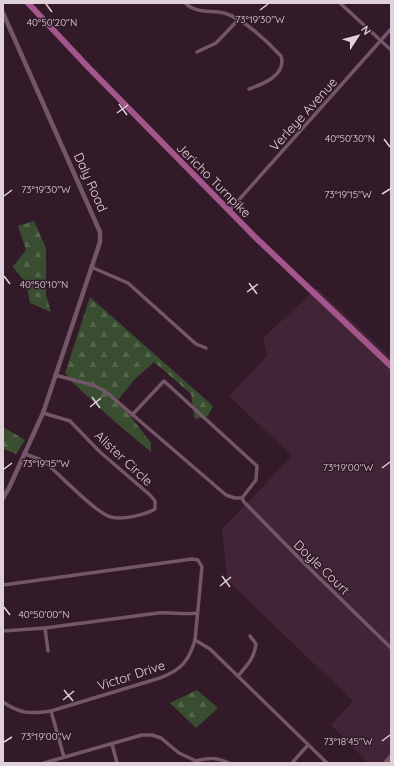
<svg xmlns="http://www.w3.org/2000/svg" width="394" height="766" viewBox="0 0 394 766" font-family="Quicksand,sans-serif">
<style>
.built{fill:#422437}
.forest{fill:url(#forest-firs)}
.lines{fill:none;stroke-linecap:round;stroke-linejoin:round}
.minor{stroke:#735668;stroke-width:3.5}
.tertiary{stroke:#735668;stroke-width:4.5}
.secondary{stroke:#735668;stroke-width:5.5}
.primary{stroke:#a4558b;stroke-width:6}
.ticks{fill:none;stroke:#e0d0da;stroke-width:1.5}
.labels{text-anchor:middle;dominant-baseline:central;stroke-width:3;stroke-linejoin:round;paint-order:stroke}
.street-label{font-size:13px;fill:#e0d0da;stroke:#321a29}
.ticks-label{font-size:10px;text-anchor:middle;fill:#e0d0da;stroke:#321a29;stroke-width:3;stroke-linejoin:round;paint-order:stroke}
</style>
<defs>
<pattern id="forest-firs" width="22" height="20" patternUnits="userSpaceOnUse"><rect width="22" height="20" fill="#394d30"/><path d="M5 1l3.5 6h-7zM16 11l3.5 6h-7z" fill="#55664d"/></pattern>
</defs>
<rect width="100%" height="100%" fill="#321a29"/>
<path class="built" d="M317,288L391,358V763H368L331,725L353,701L227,580L222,529L292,456L229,396L267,356L263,338Z"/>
<g class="forest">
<path d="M34,221L46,248V295L51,312L30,303L26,283L12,266L15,264L26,250L18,226Z"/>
<path d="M90,297L213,406L208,416L195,419L191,394L154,362L135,379L118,400L151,443V452L114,421L72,382L65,373Z"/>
<path d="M3,427L25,440L16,454L3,449Z"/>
<path d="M197,690L218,708L196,728L170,703Z"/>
</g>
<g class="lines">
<g class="minor">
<path d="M185,3C197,14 209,10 224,13C243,18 268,42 281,56C287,75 263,84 249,89"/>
<path d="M340,3L391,50"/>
<path d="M197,52L216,43L239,19"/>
<path d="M229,211L391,29"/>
<path d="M91,267L128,283L196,344L206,348"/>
<path d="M55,375L93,385L105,391L226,495L235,498H242L256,480L257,466L164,381L132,415"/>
<path d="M25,454L39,459L47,464C60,475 97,514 111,517C123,520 145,515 155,509V501L150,495L100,452L70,421L43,413"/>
<path d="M242,498L244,502L302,561L391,648"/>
<path d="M3,585L192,559L198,560L202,567L195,640C189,661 181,670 160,678L51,711C31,714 20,714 3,702"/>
<path d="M45,628L48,651"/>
<path d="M3,631L45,628L158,613C171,612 184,615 197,613"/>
<path d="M195,640L210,649L327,763"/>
<path d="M238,676C247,665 254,659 256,644L250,636"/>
<path d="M51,711L64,757"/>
<path d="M112,744L117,763"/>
<path d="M44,763L142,735H152L161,738L179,753L196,761"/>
<path d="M194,763L196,761C209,758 217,757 229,763"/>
<path d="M292,763L308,745"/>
</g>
<path class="tertiary" d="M3,13L100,232V242L43,413L9,488L3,498"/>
<path class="secondary" d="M386,763L391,757"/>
<path class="primary" d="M28,3L88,67L255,237L391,366"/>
</g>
<path class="ticks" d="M46,4L52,12M260,10L268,4M119,104L127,115M117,113L128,105M384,139L390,147M382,194L390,189M4,196L12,190M4,276L10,284M249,283L257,294M247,292L258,284M92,397L100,408M90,407L101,398M382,468L390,462M4,469L12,463M222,576L230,587M220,586L231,577M4,607L10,615M64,690L73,701M63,700L74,691M382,741L390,735M4,742L12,737"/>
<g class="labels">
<g class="street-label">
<text transform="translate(303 114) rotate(-48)">Verleye Avenue</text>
<text transform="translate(214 180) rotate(45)">Jericho Turnpike</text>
<text transform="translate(91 182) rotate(66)">Daly Road</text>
<text transform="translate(124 458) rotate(43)">Alister Circle</text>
<text transform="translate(322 567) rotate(44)">Doyle Court</text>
<text transform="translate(131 675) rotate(-18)">Victor Drive</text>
</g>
</g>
<g class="ticks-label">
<text x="260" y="23">73°19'30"W</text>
<text x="52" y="26">40°50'20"N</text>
<text x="350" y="142">40°50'30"N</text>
<text x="46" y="193">73°19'30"W</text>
<text x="348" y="198">73°19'15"W</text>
<text x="44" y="288">40°50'10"N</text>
<text x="46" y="467">73°19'15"W</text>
<text x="348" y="471">73°19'00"W</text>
<text x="44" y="618">40°50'00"N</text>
<text x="46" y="740">73°19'00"W</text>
<text x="348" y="745">73°18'45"W</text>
</g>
<rect width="394" height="766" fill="none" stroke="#e0d0da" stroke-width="8"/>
<g transform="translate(358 36) rotate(54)" stroke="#321a29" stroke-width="3" paint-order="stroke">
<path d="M0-3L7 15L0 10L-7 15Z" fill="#e0d0da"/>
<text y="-6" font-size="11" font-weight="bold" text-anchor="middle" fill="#e0d0da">N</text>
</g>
</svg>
